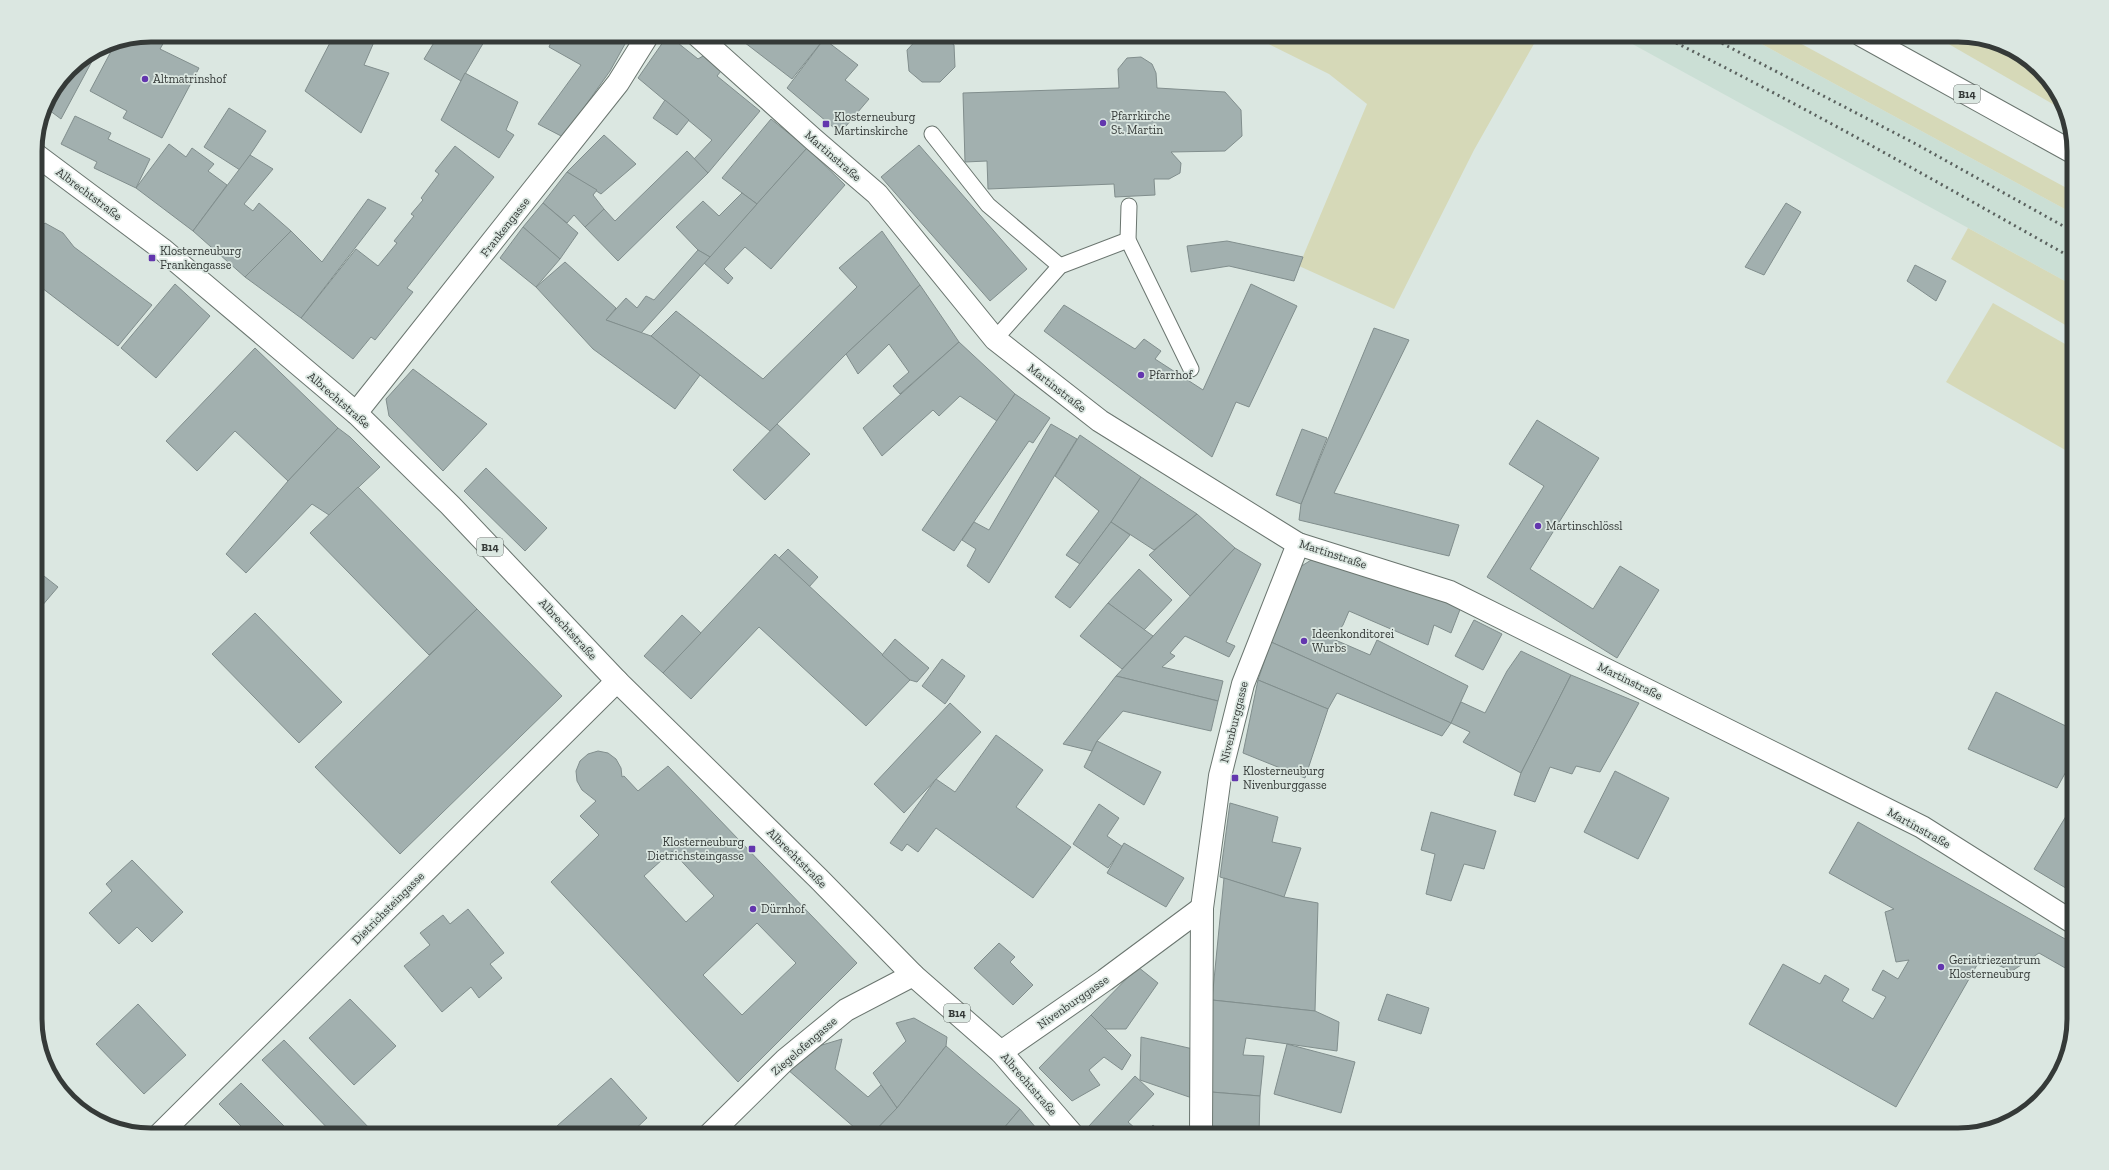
<svg xmlns="http://www.w3.org/2000/svg" width="2109" height="1170" viewBox="0 0 2109 1170" font-family="'Zilla Slab',serif">
<style>
.built{fill:#cbdfd5}
.green{fill:#d6d9b8}
.building{fill:#a2b0af;stroke:#818e8d;fill-rule:evenodd}
.lines{fill:none;stroke-linecap:round;stroke-linejoin:round}
.lane-casing{stroke:#6a756f;stroke-width:17}
.street-casing{stroke:#6a756f;stroke-width:24}
.primary-casing{stroke:#6a756f;stroke-width:24}
.lane{stroke:#fff;stroke-width:15}
.street{stroke:#fff;stroke-width:22}
.primary{stroke:#fff;stroke-width:22}
.rail{stroke:#5a615e;stroke-width:3;stroke-dasharray:2 4;stroke-linecap:butt}
.poi-dot{fill:#6336ae;stroke:#dbe7e1;stroke-width:1.5}
.labels{text-anchor:middle;dominant-baseline:central;stroke-width:3.5;stroke-linejoin:round;paint-order:stroke}
.shield{fill:#dbe7e1;stroke:#676e6b;stroke-width:1}
.shield-label{font-size:11px;font-weight:bold;fill:#353a38}
.poi-label{font-size:12px;fill:#353a38;stroke:#dbe7e1;text-anchor:start}
.street-label{font-size:12px;fill:#353a38;stroke:#dbe7e1}
.rim{fill:none;stroke:#353a38;stroke-width:5}
</style>
<rect width="100%" height="100%" fill="#dbe7e1"/>
<path class="built" d="M1616,35H1745L2074,214V286Z"/>
<g class="green">
<path d="M1250,35H1539L1474,150L1394,309L1299,266L1367,104L1329,74Z"/>
<path d="M1745,35H1785L2074,192V214Z"/>
<path d="M1933,35H1958L2016,50L2055,87L2063,110Z"/>
<path d="M1968,228L2074,286V330L1951,259Z"/>
<path d="M1993,303L2074,349V455L1946,382Z"/>
</g>
<g class="building">
<path d="M150,35L164,42L160,49L199,68L162,138L123,118L127,111L90,91L116,42Z"/>
<path d="M334,35H377L364,65L389,73L361,133L305,91Z"/>
<path d="M455,35H488L461,81L424,59L438,36L450,43Z"/>
<path d="M554,35H630L610,71L563,137L538,124L581,65L549,47Z"/>
<path d="M668,35L698,59L703,56L721,71L717,76L760,111L708,173L694,159L712,140L638,78Z"/>
<path d="M743,35H820L824,39L792,79L740,39Z"/>
<path d="M921,35H942L954,45L955,67L940,82H922L909,71L907,50Z"/>
<path d="M824,39L858,65L845,80L869,99L840,133L787,88Z"/>
<path d="M98,50L61,119L45,107L47,100L69,69Z"/>
<path d="M1141,57L1152,64L1156,73L1157,88L1225,92L1241,110L1242,136L1225,151L1171,152L1181,163L1180,173L1169,179H1154L1155,195L1115,197L1114,184L988,189L987,161L965,162L963,93L1119,88L1118,69L1127,58Z"/>
<path d="M465,73L518,102L506,130L514,135L499,158L441,120Z"/>
<path d="M665,100L689,120L677,135L653,118Z"/>
<path d="M229,108L266,131L240,170L204,147Z"/>
<path d="M75,116L111,133L108,139L150,159L136,188L94,168L97,162L61,144Z"/>
<path d="M771,119L807,148L757,204L722,178Z"/>
<path d="M604,135L636,164L601,194L567,172Z"/>
<path d="M169,144L186,157L192,148L214,164L208,171L227,185L193,231L136,188Z"/>
<path d="M919,145L1027,269L990,301L881,177Z"/>
<path d="M455,146L494,177L407,288L413,292L375,340L371,337L353,359L301,318L356,249L378,266L397,243L394,241L414,216L411,214L423,200L421,198L439,174L435,171Z"/>
<path d="M807,148L845,185L771,269L745,247L724,269L733,278L728,284L704,263Z"/>
<path d="M687,151L708,173L618,261L585,227L604,209L615,221Z"/>
<path d="M250,155L273,169L244,204L253,211L259,203L291,231L245,277L193,231Z"/>
<path d="M567,172L597,190L593,195L604,209L585,227L574,215L567,223L543,203Z"/>
<path d="M742,193L757,204L710,257L698,250L676,227L703,201L719,216Z"/>
<path d="M368,199L386,208L301,318L245,277L291,231L322,262Z"/>
<path d="M543,203L578,233L560,259L523,227Z"/>
<path d="M1786,203L1801,212L1764,275L1745,267Z"/>
<path d="M45,223L63,233L74,247L152,305L118,346L42,288L35,296V233Z"/>
<path d="M523,227L560,259L536,287L500,258Z"/>
<path d="M882,231L920,285L846,354L770,431L651,336L676,311L763,379L857,287L839,268Z"/>
<path d="M1227,241L1303,257L1294,281L1229,266L1191,272L1187,246Z"/>
<path d="M698,250L710,257L641,333L606,320L626,298L637,308L646,296L654,300Z"/>
<path d="M565,262L616,308L606,320L651,336L700,375L675,409L593,349L536,287Z"/>
<path d="M1915,265L1946,281L1936,301L1907,281Z"/>
<path d="M175,284L210,316L156,378L121,348Z"/>
<path d="M1251,284L1297,306L1249,407L1236,402L1212,457L1044,331L1064,305L1135,349L1144,339L1161,351L1155,359L1203,390Z"/>
<path d="M920,285L959,342L900,394L893,386L909,372L889,344L858,374L846,354Z"/>
<path d="M1374,328L1409,340L1334,493L1459,525L1449,556L1299,520L1301,504Z"/>
<path d="M959,342L1015,394L997,421L960,396L939,416L933,410L882,456L863,428Z"/>
<path d="M255,348L338,428L288,481L235,431L197,471L166,441Z"/>
<path d="M413,369L487,424L443,471L389,416L386,399Z"/>
<path d="M1015,394L1050,418L1033,443L1029,441L954,551L922,530Z"/>
<path d="M1537,420L1599,458L1530,569L1593,609L1620,566L1659,590L1617,658L1487,577L1544,486L1509,464Z"/>
<path d="M777,424L810,454L765,500L733,470Z"/>
<path d="M1051,424L1077,439L989,583L967,566L976,549L962,540L974,522L989,530Z"/>
<path d="M338,428L350,437L380,467L329,515L312,504L246,573L226,554L288,481Z"/>
<path d="M1302,429L1327,438L1301,504L1276,495Z"/>
<path d="M1080,435L1141,477L1111,522L1080,564L1066,555L1099,511L1055,476Z"/>
<path d="M486,468L547,528L525,551L464,491Z"/>
<path d="M1141,477L1197,514L1154,550L1111,522Z"/>
<path d="M358,487L477,609L429,655L310,533Z"/>
<path d="M1197,514L1235,548L1190,596L1149,555Z"/>
<path d="M1111,522L1130,535L1070,608L1055,597Z"/>
<path d="M1235,548L1261,564L1226,642L1235,646L1229,657L1185,636L1170,653L1175,656L1162,667L1223,681L1218,701L1116,676Z"/>
<path d="M788,549L818,577L809,587L779,558Z"/>
<path d="M775,554L910,680L866,726L759,627L691,699L663,673Z"/>
<path d="M1316,557L1461,607L1451,633L1434,625L1428,645L1349,611L1343,625L1333,639L1370,655L1377,640L1468,686L1451,723L1271,642L1300,567Z"/>
<path d="M35,569L58,587L35,614Z"/>
<path d="M1139,569L1172,600L1144,630L1108,603Z"/>
<path d="M1108,603L1153,636L1122,669L1080,636Z"/>
<path d="M477,609L562,696L400,854L315,767Z"/>
<path d="M255,613L342,702L299,743L212,654Z"/>
<path d="M682,615L701,633L663,673L644,656Z"/>
<path d="M1474,620L1502,634L1483,670L1455,656Z"/>
<path d="M895,639L929,668L917,682L910,680L882,655Z"/>
<path d="M1271,642L1451,723L1442,736L1337,693L1328,709L1258,680Z"/>
<path d="M1521,651L1571,675L1521,773L1463,742L1470,732L1451,723L1461,702L1485,713L1507,671Z"/>
<path d="M942,659L965,676L945,704L922,686Z"/>
<path d="M1571,675L1639,703L1600,772L1576,766L1572,774L1550,767L1535,802L1514,795L1521,773Z"/>
<path d="M1116,676L1218,701L1211,731L1123,711L1097,741L1092,751L1063,744Z"/>
<path d="M1258,680L1328,709L1305,778L1243,753Z"/>
<path d="M1996,692L2074,730V757L2057,788L1968,749Z"/>
<path d="M950,703L981,732L904,813L874,784Z"/>
<path d="M996,735L1043,770L1016,807L1071,847L1033,898L936,828L918,852L907,844L902,851L890,843L936,779L955,792Z"/>
<path d="M1097,741L1161,772L1144,805L1084,767Z"/>
<path d="M598,751L608,753L616,759L621,768L622,777L624,776L638,791L668,766L857,963L738,1082L551,882L599,835L580,816L596,801L582,790L577,781L576,771L580,761L588,754ZM672,851L714,896L686,922L644,876ZM757,923L796,963L742,1015L703,975Z"/>
<path d="M1615,771L1669,798L1638,859L1584,832Z"/>
<path d="M1230,803L1278,817L1272,842L1301,848L1284,897L1220,877Z"/>
<path d="M2074,803V847L2071,852L2074,854V893L2034,869Z"/>
<path d="M1099,804L1119,818L1107,836L1123,847L1108,868L1073,844Z"/>
<path d="M1431,812L1496,831L1484,869L1464,864L1451,901L1426,894L1435,854L1421,850Z"/>
<path d="M1858,822L2074,944V973L2039,953L2012,971L1981,958L1896,1107L1749,1024L1783,964L1820,984L1825,975L1849,989L1842,1001L1873,1019L1886,997L1872,990L1883,970L1898,979L1909,960L1896,962L1885,912L1894,909L1829,873Z"/>
<path d="M1124,843L1184,878L1166,907L1107,873Z"/>
<path d="M132,860L183,912L152,942L137,927L119,944L89,913L112,891L106,884Z"/>
<path d="M1224,878L1284,897L1318,903L1315,1011L1212,1000Z"/>
<path d="M468,909L504,953L490,964L502,978L479,998L471,987L442,1012L404,966L430,945L420,933L443,915L450,924Z"/>
<path d="M999,943L1015,957L1010,962L1033,985L1013,1005L974,968Z"/>
<path d="M1138,967L1158,983L1126,1029H1105L1091,1015Z"/>
<path d="M1387,994L1429,1008L1421,1034L1378,1020Z"/>
<path d="M350,999L396,1046L354,1085L309,1038Z"/>
<path d="M1212,1000L1315,1011L1339,1022L1337,1051L1246,1038L1243,1055L1264,1056L1260,1096L1211,1092Z"/>
<path d="M138,1004L186,1055L144,1094L96,1044Z"/>
<path d="M1091,1015L1131,1055L1122,1070L1104,1057L1089,1070L1100,1085L1072,1101L1039,1068Z"/>
<path d="M914,1018L947,1037L946,1046L897,1108L873,1073L906,1041L896,1023Z"/>
<path d="M1141,1037L1193,1049L1192,1098L1140,1080Z"/>
<path d="M842,1039L835,1069L868,1097L881,1085L897,1108L871,1135H863L787,1069L812,1048Z"/>
<path d="M284,1040L374,1133L373,1135H334L262,1060Z"/>
<path d="M1287,1044L1355,1062L1341,1113L1274,1094Z"/>
<path d="M946,1046L1020,1109L998,1135H871L897,1108Z"/>
<path d="M1135,1076L1154,1094L1128,1122L1143,1135H1099L1089,1126Z"/>
<path d="M611,1078L647,1118L629,1135L548,1134Z"/>
<path d="M241,1083L293,1135H250L219,1104Z"/>
<path d="M1211,1092L1260,1096L1259,1135H1210Z"/>
<path d="M1020,1109L1042,1135H998Z"/>
<path d="M1153,1125L1164,1135H1143Z"/>
</g>
<g class="lines">
<g class="lane-casing">
<g id="lane">
<path d="M932,134L988,205L1060,266"/>
<path d="M1129,206L1128,240L1191,369"/>
<path d="M995,339L1060,266L1128,240"/>
</g>
</g>
<g class="street-casing">
<g id="street">
<path d="M697,35L813,139L877,194L995,339L1100,421L1298,544L1450,592L1922,827L2074,923"/>
<path d="M356,413L618,83L648,35"/>
<path d="M1001,1052L1105,980L1202,908"/>
<path d="M159,1135L617,681"/>
<path d="M709,1135L785,1060L846,1010L913,975"/>
<path d="M1201,1135L1202,908L1220,776L1243,684L1298,544"/>
</g>
</g>
<g class="primary-casing">
<g id="primary">
<path d="M1861,35L2074,153"/>
<path d="M35,154L162,249L356,413L450,505L617,681L819,879L913,975L1001,1052L1073,1135"/>
</g>
</g>
<use href="#lane" class="lane"/>
<use href="#street" class="street"/>
<use href="#primary" class="primary"/>
<g class="rail">
<path d="M1660,35C1801,104 1937,182 2074,259"/>
<path d="M1706,35L1916,144L2074,232"/>
</g>
</g>
<g class="poi-dot">
<circle cx="145" cy="79" r="4"/>
<circle cx="1103" cy="123" r="4"/>
<rect x="822" y="120" width="8" height="8" rx="2"/>
<rect x="148" y="254" width="8" height="8" rx="2"/>
<circle cx="1141" cy="375" r="4"/>
<circle cx="1538" cy="526" r="4"/>
<circle cx="1304" cy="641" r="4"/>
<rect x="1231" y="774" width="8" height="8" rx="2"/>
<rect x="748" y="845" width="8" height="8" rx="2"/>
<circle cx="753" cy="909" r="4"/>
<circle cx="1941" cy="967" r="4"/>
</g>
<g class="labels">
<g class="shield">
<rect x="1954" y="85" width="26" height="18" rx="3"/>
<rect x="477" y="538" width="26" height="18" rx="3"/>
<rect x="944" y="1004" width="26" height="18" rx="3"/>
</g>
<g class="shield-label">
<text x="1967" y="94">B14</text>
<text x="490" y="547">B14</text>
<text x="957" y="1013">B14</text>
</g>
<g class="poi-label">
<text x="153" y="79">Altmatrinshof</text>
<text x="1111" y="116">Pfarrkirche<tspan x="1111" dy="14">St. Martin</tspan></text>
<text x="834" y="117">Klosterneuburg<tspan x="834" dy="14">Martinskirche</tspan></text>
<text x="160" y="251">Klosterneuburg<tspan x="160" dy="14">Frankengasse</tspan></text>
<text x="1149" y="375">Pfarrhof</text>
<text x="1546" y="526">Martinschlössl</text>
<text x="1312" y="634">Ideenkonditorei<tspan x="1312" dy="14">Wurbs</tspan></text>
<text x="1243" y="771">Klosterneuburg<tspan x="1243" dy="14">Nivenburggasse</tspan></text>
<text x="744" y="842" text-anchor="end">Klosterneuburg<tspan x="744" dy="14">Dietrichsteingasse</tspan></text>
<text x="761" y="909">Dürnhof</text>
<text x="1949" y="960">Geriatriezentrum<tspan x="1949" dy="14">Klosterneuburg</tspan></text>
</g>
<g class="street-label">
<text transform="translate(833 156) rotate(41)">Martinstraße</text>
<text transform="translate(89 194) rotate(37)">Albrechtstraße</text>
<text transform="translate(505 227) rotate(-52)">Frankengasse</text>
<text transform="translate(1057 388) rotate(38)">Martinstraße</text>
<text transform="translate(339 400) rotate(41)">Albrechtstraße</text>
<text transform="translate(1333 554) rotate(18)">Martinstraße</text>
<text transform="translate(568 629) rotate(47)">Albrechtstraße</text>
<text transform="translate(1630 681) rotate(26)">Martinstraße</text>
<text transform="translate(1234 722) rotate(-76)">Nivenburggasse</text>
<text transform="translate(1919 828) rotate(29)">Martinstraße</text>
<text transform="translate(797 858) rotate(45)">Albrechtstraße</text>
<text transform="translate(388 908) rotate(-45)">Dietrichsteingasse</text>
<text transform="translate(1073 1002) rotate(-35)">Nivenburggasse</text>
<text transform="translate(804 1046) rotate(-41)">Ziegelofengasse</text>
<text transform="translate(1029 1084) rotate(49)">Albrechtstraße</text>
</g>
</g>
<path d="M0 0H2109V1170H0ZM151 42H1958A109 109 0 0 1 2067 151V1019A109 109 0 0 1 1958 1128H151A109 109 0 0 1 42 1019V151A109 109 0 0 1 151 42Z" fill="#dbe7e1" fill-rule="evenodd"/>
<path class="rim" d="M151 42H1958A109 109 0 0 1 2067 151V1019A109 109 0 0 1 1958 1128H151A109 109 0 0 1 42 1019V151A109 109 0 0 1 151 42Z"/>
</svg>
